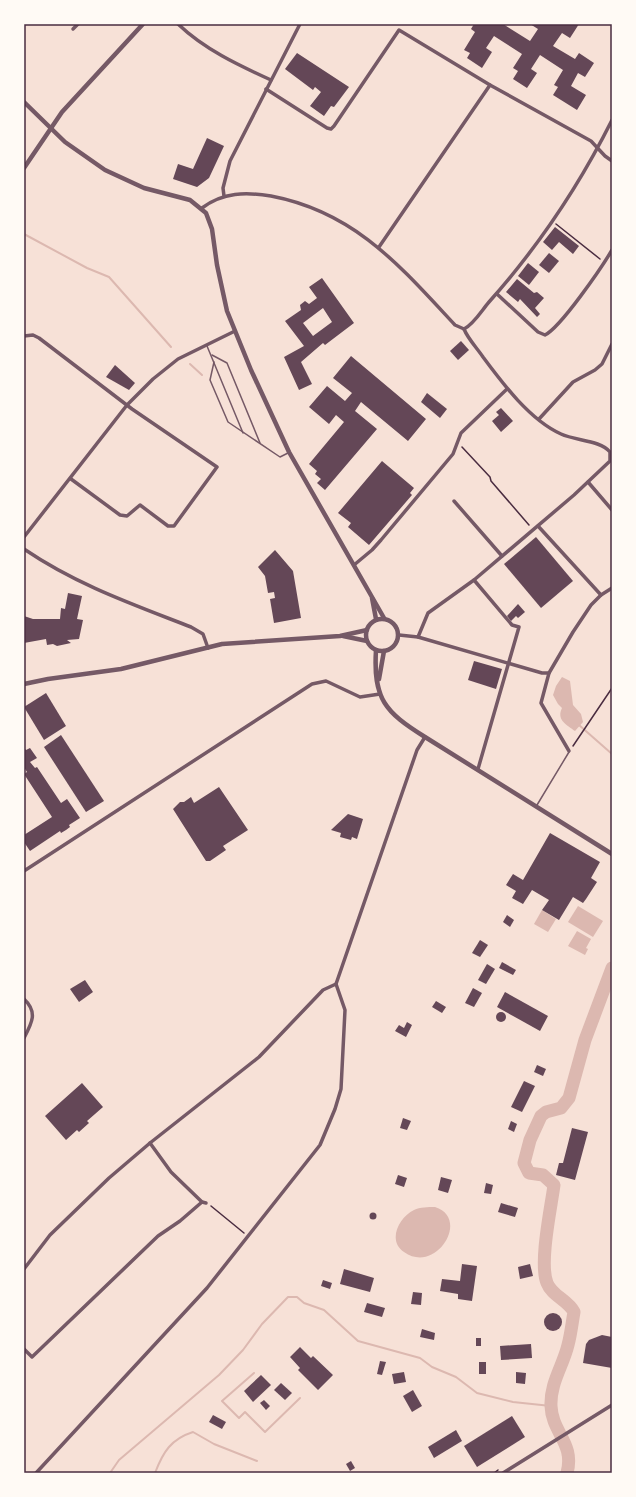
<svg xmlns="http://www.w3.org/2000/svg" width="636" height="1497" viewBox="0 0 636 1497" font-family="Overpass,sans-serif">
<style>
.water{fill:#dcb8b0}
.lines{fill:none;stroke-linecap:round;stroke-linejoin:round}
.stream{stroke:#dcb8b0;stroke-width:2}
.river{stroke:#dcb8b0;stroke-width:13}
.building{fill:#644757;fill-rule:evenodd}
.path{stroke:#4a2c40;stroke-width:1.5}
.service{stroke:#755966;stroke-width:1.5}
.minor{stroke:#755966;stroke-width:3.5}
.tertiary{stroke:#755966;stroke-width:4.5}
.neatline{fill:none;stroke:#4a2c40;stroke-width:1.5}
</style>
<rect width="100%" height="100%" fill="#f7e1d7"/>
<g class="water">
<path d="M562,677L570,681L573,705L581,714L583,722L575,731C567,725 556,720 562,708L558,704L553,695L556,686Z"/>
<path d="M578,906L603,921L593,937L568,922Z"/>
<path d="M542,910L556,919L548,932L534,924Z"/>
<path d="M577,931L591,939L586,948L588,949L585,955L568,946Z"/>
<path d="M435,1207C471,1218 436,1275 404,1252C387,1241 399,1217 414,1210C420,1207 428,1207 435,1207Z"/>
</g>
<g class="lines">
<g class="stream">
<path d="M24,234L87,268L109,277L171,347"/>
<path d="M190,364L202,375"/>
<path d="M579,725L612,754"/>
<path d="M254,1373L222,1401L239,1418L245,1412L265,1432L300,1398"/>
<path d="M110,1473L119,1460L219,1375L243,1350L262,1324L288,1297H297L304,1303L324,1310L358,1341L420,1358L432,1367L456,1377L477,1393L513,1402L551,1406"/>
<path d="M155,1473C163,1452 171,1439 193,1432L214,1444L257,1461"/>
</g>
<path class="river" d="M567,1473C575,1443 552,1433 551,1406C550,1383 563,1366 568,1345C571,1334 572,1323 574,1312C568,1300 552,1296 547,1283C539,1263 551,1208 554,1185L543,1175L529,1173L524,1163L530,1140L541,1116L546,1112L561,1108L569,1098L585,1040L612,968"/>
</g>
<g class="building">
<path d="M474,24H503L530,41L538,29L530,24H579L570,38L562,33L553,46L575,59L579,53L594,63L585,77L578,73L571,86L586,95L577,110L553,95L558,87L554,85L563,70L540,55L531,69L537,73L527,88L513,79L518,71L513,68L522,54L494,36L486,48L492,52L482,68L467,58L470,53L464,50L475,32L471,29Z"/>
<path d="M297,53L349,87L334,107L331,106L324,116L310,106L321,92L315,87L313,90L285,69Z"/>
<path d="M207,138L224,146L209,178L197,187L173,179L178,164L193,169Z"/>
<path d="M555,227L579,246L573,254L559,242L552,250L543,242Z"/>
<path d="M549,253L559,261L549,273L539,265Z"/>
<path d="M528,263L539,272L529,285L518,276Z"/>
<path d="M322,278L354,323L325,345L323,343L301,362L312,384L299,390L284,357L304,346L285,321L301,310L300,305L305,301L309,304L317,298L309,287ZM323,308L332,322L313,336L303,323Z"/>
<path d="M517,279L534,293L537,292L544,298L535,308L540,314L537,317L520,299L518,302L506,292Z"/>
<path d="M461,341L469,350L458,360L450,351Z"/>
<path d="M351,356L426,419L408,441L361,402L355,411L377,429L325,490L317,483L321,479L315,474L317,471L309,464L344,422L336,415L329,424L309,407L327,386L345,401L352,393L333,378Z"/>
<path d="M115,365L135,383L129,390L106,377Z"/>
<path d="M427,393L447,409L440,418L421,402Z"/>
<path d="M501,408L513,421L501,432L492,421L499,415L496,412Z"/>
<path d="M382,461L414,488L410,493L412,495L369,545L348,527L351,523L338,513Z"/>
<path d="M536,537L573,581L541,608L504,564Z"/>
<path d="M275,550L293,571L301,618L274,623L270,599L275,598L274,592L268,593L265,576L258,567Z"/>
<path d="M68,593L82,596L77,619L83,620L79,639L67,640L71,643L57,646L53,644L47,645L46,639L24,643V616L33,619H60L61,608L65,609Z"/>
<path d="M518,604L525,612L518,618L516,616L511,621L507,616Z"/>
<path d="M474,661L502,669L496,689L468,680Z"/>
<path d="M46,693L66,726L44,740L24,707Z"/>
<path d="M61,735L104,801L86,812L44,747Z"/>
<path d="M24,748L26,750L30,748L37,758L30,762L35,768L37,767L61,803L67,799L80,818L69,825L70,827L66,830L61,833L60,831L30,851L24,842V835L52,817L24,774L27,772L24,767Z"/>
<path d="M219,787L248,830L223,846L226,850L210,861H206L173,809L180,802H184L191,797L194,803Z"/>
<path d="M348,814L363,819L357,839L352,837L351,840L340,837L341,833L331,830Z"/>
<path d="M550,833L600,862L591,878L597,882L586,899L583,903L573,897L559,920L542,910L549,900L532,890L523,904L512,898L516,891L506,885L513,874L523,880Z"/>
<path d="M507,915L514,920L510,927L503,922Z"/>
<path d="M480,940L488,945L480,957L472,953Z"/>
<path d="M502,962L516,970L513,975L499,968Z"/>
<path d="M487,964L495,969L486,984L478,980Z"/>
<path d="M85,980L93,992L79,1002L70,989Z"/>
<path d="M473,988L482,993L474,1007L465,1003Z"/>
<path d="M505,992L548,1016L540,1031L497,1007Z"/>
<path d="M436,1001L446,1007L442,1013L432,1007Z"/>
<circle cx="501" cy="1017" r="5"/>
<path d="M407,1022L412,1025L406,1037L395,1031L399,1025L404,1028Z"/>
<path d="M537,1065L546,1069L543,1076L534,1072Z"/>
<path d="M524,1081L535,1086L522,1112L511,1107Z"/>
<path d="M82,1083L103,1107L87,1121L89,1123L79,1132L77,1130L66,1140L45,1116Z"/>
<path d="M403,1118L411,1121L407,1130L400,1128Z"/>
<path d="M511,1121L517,1124L514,1132L508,1129Z"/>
<path d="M572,1128L588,1132L575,1180L556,1175L559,1163H563Z"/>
<path d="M398,1175L407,1178L404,1187L395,1184Z"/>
<path d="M441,1177L452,1180L448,1193L438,1190Z"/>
<path d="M486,1183L493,1185L491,1194L484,1193Z"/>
<path d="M501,1203L518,1208L515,1217L498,1212Z"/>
<circle cx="373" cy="1216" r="3.5"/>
<path d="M462,1264L477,1266L472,1301L458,1299V1294L440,1291L442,1279L460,1281Z"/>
<path d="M530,1264L533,1276L520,1279L518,1267Z"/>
<path d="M344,1269L374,1278L370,1292L340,1284Z"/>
<path d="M323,1280L332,1283L330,1289L321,1286Z"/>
<path d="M413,1292L422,1293L421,1305L411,1304Z"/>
<path d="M367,1303L385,1308L382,1317L364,1312Z"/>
<circle cx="553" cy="1322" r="9"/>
<path d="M422,1329L435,1333L434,1340L420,1337Z"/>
<path d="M602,1335L612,1337V1368L583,1363L586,1344L589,1340Z"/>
<rect x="476" y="1338" width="5" height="8"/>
<path d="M531,1344L532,1358L501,1360L500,1346Z"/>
<path d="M300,1347L311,1358L313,1356L333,1375L318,1390L298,1370L300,1368L290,1357Z"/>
<path d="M380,1361L386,1362L382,1375L377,1374Z"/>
<rect x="479" y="1362" width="7" height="12"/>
<path d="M404,1372L406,1382L394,1384L392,1374Z"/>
<path d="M516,1372L526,1373L525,1384L516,1383Z"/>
<path d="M261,1375L271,1385L253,1402L244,1391Z"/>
<path d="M281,1383L292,1393L285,1400L274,1390Z"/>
<path d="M413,1390L422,1406L412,1412L403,1396Z"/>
<path d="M264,1400L270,1406L266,1410L260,1403Z"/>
<path d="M213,1415L226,1422L222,1429L209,1422Z"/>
<path d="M512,1416L525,1437L477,1467L464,1446Z"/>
<path d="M456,1430L462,1441L434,1458L428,1447Z"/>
<path d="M351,1461L355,1468L350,1471L346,1464Z"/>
</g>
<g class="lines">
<g class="path">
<path d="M556,224L600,259"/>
<path d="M462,447L490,477L491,481L529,525"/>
<path d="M573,746L612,688"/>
<path d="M211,1206L244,1233"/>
<path d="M494,1473L498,1470"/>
</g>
<g class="service">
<path d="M207,346L243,433"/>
<path d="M212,355L227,363L260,443"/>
<path d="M214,362L210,380L228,422L280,457L288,453"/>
<path d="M537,805L569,752"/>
</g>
<g class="minor">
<path d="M178,24C204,49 238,65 271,80"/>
<path d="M73,29L78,24"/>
<path d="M266,89L327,128L331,129L334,126L399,30L490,85L591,141L605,156L612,161"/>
<path d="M224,196L223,188L230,161L300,24"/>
<path d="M202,208C223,192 246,192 271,196C355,212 400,266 455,325L464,329"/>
<path d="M379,247L490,85"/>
<path d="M497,294L538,332L545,335C561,327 602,267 612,250"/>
<path d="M464,329C474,324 482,310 489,302C538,247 579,186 612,120"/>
<path d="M24,336L33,335L39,338L132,409L217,467L174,526H168L140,505L127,516L120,515L71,479"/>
<path d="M539,419L573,382L595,370L602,364L612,344"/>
<path d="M588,482L612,510"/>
<path d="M454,501L502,556"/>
<path d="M538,526L601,595"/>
<path d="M24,537L127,405L153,379L178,359L235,331"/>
<path d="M24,549C77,585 132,604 191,627L203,634L208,648"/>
<path d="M354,565L372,550L381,540L453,454L461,433L507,389"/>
<path d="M474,580L512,625L519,627L478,769"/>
<path d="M399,635L418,637L542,673H549"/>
<path d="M418,637L428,613L474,580L574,495L610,461V452C600,440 576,441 561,434C530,420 503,384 483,357C477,348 468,339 464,329"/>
<path d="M569,751L541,703L549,673L573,632L591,605L601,595L612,588"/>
<path d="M24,871L312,684L326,681L360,697L380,694"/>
<path d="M24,999C38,1012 32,1023 24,1038"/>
<path d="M150,1143L171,1172L202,1202L206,1203"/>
<path d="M24,1269L50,1235L109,1178L150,1143L259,1057L323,990L336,984"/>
<path d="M24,1349L32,1357L158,1236L180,1221L202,1202"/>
<path d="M36,1473L207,1288L320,1145L335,1109L341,1089L345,1010L336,984L417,750L425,737"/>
<path d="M503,1473L612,1405"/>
</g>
<g class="tertiary">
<path d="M24,102L65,142L105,170L144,188L190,200L206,213L212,229L217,265L227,311L251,370L289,452L384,618"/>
<path d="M24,168L62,112L143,24"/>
<path d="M372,598L376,619"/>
<circle cx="382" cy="635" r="16"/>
<path d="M343,636L367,641"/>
<path d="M376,650C373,699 385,712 425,737L612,854"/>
<path d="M379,679L384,651"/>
<path d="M24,684L48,679L121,669L222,644L340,636L367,630"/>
</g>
</g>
<rect width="636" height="1497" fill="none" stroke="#fffaf5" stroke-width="50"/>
<rect x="25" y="25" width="586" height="1447" class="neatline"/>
</svg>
